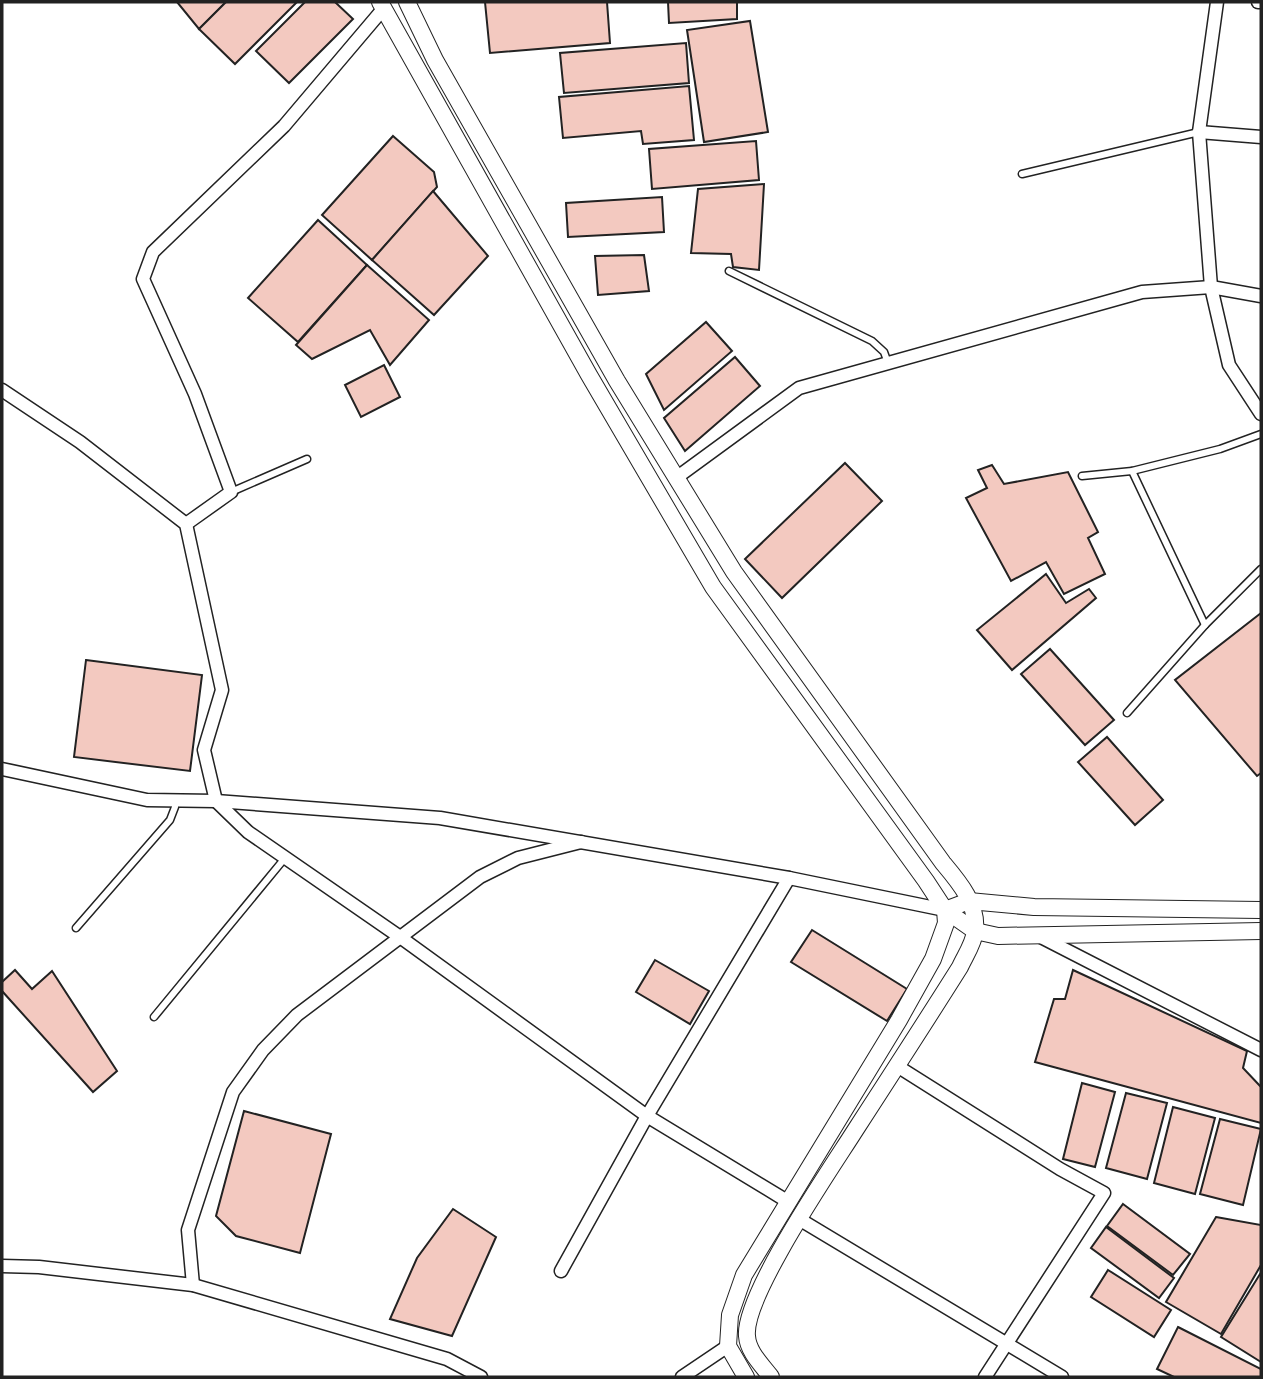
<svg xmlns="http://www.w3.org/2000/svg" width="1263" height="1379" viewBox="0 0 1263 1379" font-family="Commissioner,sans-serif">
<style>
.building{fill:#f3c9c0;stroke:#222;stroke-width:2}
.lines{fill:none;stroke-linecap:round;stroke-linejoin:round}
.service-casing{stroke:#222;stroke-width:9}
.minor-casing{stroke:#222;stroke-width:15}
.tertiary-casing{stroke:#222;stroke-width:18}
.service{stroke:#fff;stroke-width:6}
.minor{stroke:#fff;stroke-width:12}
.tertiary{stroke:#fff;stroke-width:16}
</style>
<rect width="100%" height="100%" fill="#fff"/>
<g class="building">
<path d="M177,2H226L199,29Z"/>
<path d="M226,2H297L235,64L199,29Z"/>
<path d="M305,2H335L353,19L289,83L256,51Z"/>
<path d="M485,2H607L610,43L490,53Z"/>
<path d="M668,2H737V19L669,23Z"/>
<path d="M750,21L768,132L704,142L687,30Z"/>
<path d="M686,43L689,83L564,93L560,53Z"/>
<path d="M689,86L694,140L643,144L641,131L563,138L559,97Z"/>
<path d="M393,136L434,172L437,187L372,260L322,215Z"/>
<path d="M756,141L759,180L652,189L649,149Z"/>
<path d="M764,184L759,270L733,267L731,254L691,253L698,189Z"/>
<path d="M433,191L488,256L434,315L372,260Z"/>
<path d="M662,197L664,232L568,237L566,203Z"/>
<path d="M318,220L367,265L298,342L248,298Z"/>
<path d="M644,255L649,291L598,295L595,256Z"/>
<path d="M367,265L429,320L390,365L370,330L312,359L296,345Z"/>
<path d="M706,322L732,351L664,410L646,374Z"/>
<path d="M735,357L760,386L685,451L664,418Z"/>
<path d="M384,365L400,397L361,417L345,385Z"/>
<path d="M845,463L882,501L782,598L745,559Z"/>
<path d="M992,465L1004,484L1068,472L1098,532L1088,538L1105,574L1064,594L1046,562L1011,581L966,498L987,488L978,470Z"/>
<path d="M1046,574L1066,603L1089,589L1096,598L1012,670L977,630Z"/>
<path d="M1261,613V773L1257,776L1175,680Z"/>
<path d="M1050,649L1114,720L1085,745L1021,674Z"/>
<path d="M86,660L202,675L190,771L74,757Z"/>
<path d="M1107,737L1163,800L1135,825L1078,762Z"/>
<path d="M812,930L907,989L887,1021L791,962Z"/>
<path d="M655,960L709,991L690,1024L636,992Z"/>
<path d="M15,970L32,989L52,971L117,1071L93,1092L2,991V982Z"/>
<path d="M1073,970L1247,1051L1243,1068L1261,1087V1123L1035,1062L1054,999H1065Z"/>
<path d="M1082,1083L1115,1092L1095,1167L1063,1159Z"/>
<path d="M1126,1093L1167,1103L1147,1179L1106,1168Z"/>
<path d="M1173,1107L1215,1118L1195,1194L1154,1183Z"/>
<path d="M244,1111L331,1134L300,1253L236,1236L216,1216Z"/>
<path d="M1220,1119L1261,1129L1243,1205L1200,1194Z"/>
<path d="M1123,1204L1190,1254L1173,1275L1107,1226Z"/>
<path d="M453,1209L496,1237L452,1336L390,1319L417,1258Z"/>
<path d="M1216,1217L1261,1225V1265L1221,1334L1166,1302Z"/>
<path d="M1106,1227L1174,1278L1159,1298L1091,1248Z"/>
<path d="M1108,1270L1171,1310L1154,1337L1091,1297Z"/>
<path d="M1260,1274L1261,1275V1362L1221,1337Z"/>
<path d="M1178,1327L1261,1369V1377H1174L1157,1369Z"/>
</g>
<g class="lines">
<g class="service-casing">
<g id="service">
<path d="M1022,174L1199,132"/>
<path d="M729,271L872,341L884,352L888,363"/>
<path d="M1132,471L1205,625"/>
<path d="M1082,476L1132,471L1220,449L1261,434"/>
<path d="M231,492L307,459"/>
<path d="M1127,713L1205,625L1261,569"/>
<path d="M76,928L170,820L175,807V801"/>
<path d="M154,1017L285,858"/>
</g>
</g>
<g class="minor-casing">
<g id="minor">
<path d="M1217,2L1199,132L1211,287L1229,365L1261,414"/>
<path d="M1258,2H1261"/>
<path d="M1199,132L1261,137"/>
<path d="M2,390L80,442L186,524L222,690L204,750L216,801L248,832L400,937L647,1116L787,1201"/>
<path d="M676,478L799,388L1142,292L1211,287L1261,296"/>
<path d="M186,524L231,492L195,394L143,279L153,252L284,126L384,8"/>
<path d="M2,769L147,800L216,801L440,818L789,878L945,910"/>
<path d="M1037,935L1261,1050"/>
<path d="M897,1066L1060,1169L1104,1193L985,1377"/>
<path d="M799,1219L1062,1377"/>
<path d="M2,1266L39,1267L193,1285L447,1359L481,1377"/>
<path d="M561,1271L647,1116L789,878"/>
<path d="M193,1285L188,1230L233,1092L263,1050L297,1015L480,877L518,858L581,842"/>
<path d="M682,1377L728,1346"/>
</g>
</g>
<g class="tertiary-casing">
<g id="tertiary">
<path d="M380,2L589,375L713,587L926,881L945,910L946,923L933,959L899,1020L744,1275L730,1315L728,1346L746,1377"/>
<path d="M407,2L435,60L617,381L734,572L943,863C959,882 978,904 975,931C974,943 965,956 960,967C926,1021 891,1075 856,1129C832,1167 743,1296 747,1336C748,1352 762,1365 771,1377"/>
<path d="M945,910L975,931L998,936L1261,931"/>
<path d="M945,910L969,901L1034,907L1261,910"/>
</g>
</g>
<use href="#service" class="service"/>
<use href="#minor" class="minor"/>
<use href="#tertiary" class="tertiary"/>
</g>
<rect width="1263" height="1379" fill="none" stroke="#222222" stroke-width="7"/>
</svg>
